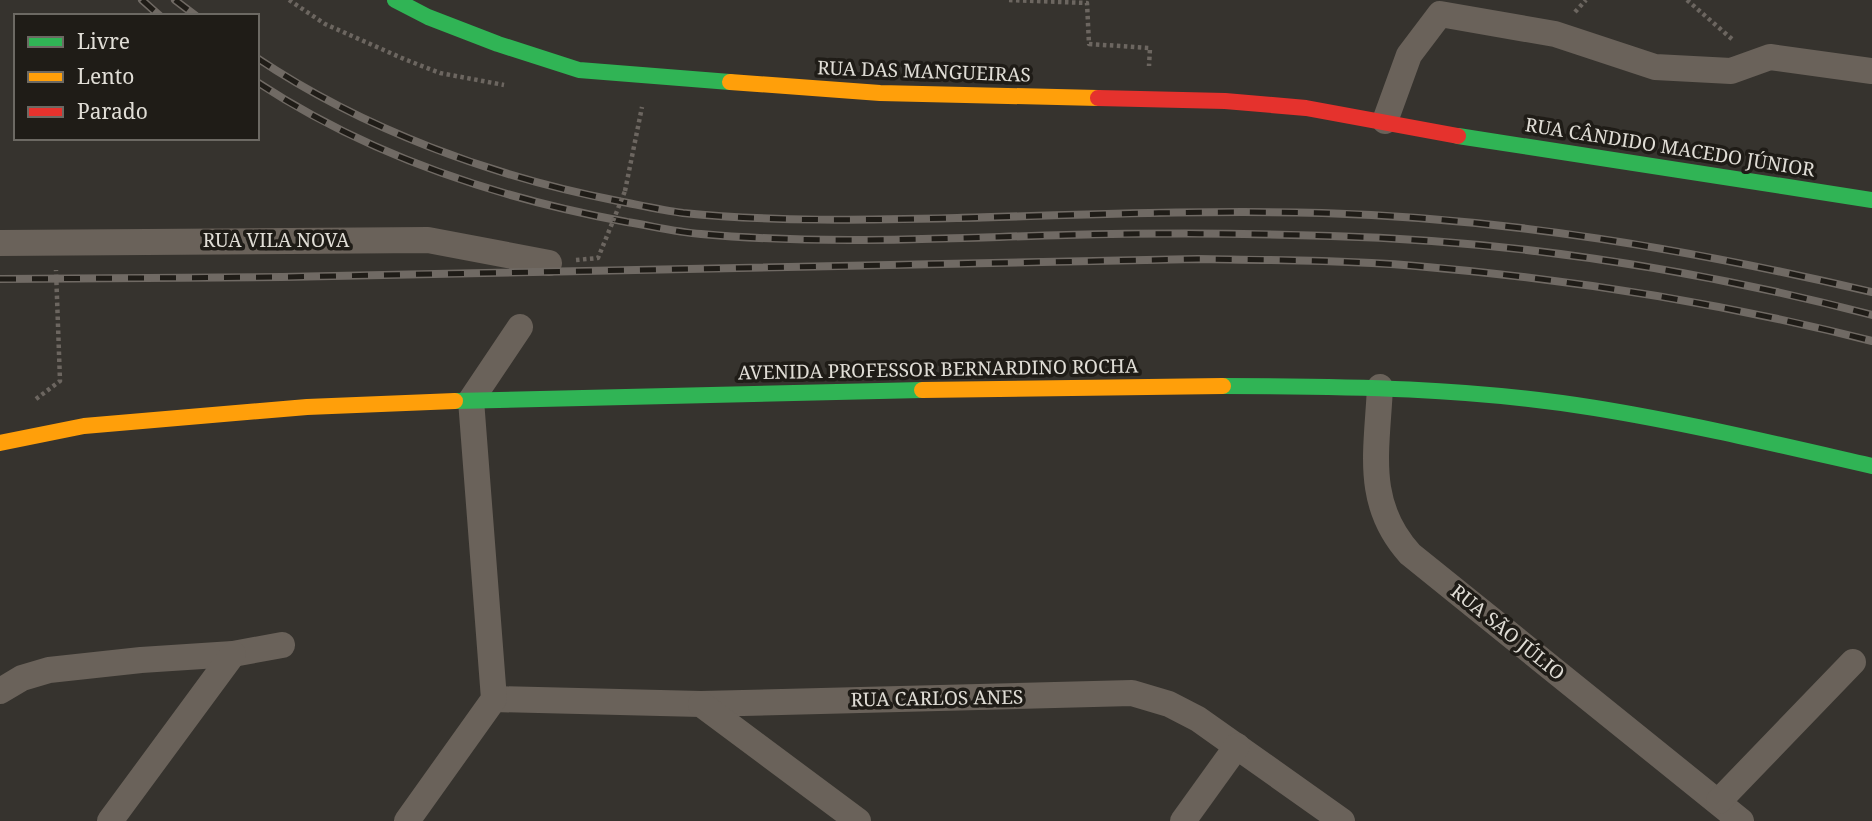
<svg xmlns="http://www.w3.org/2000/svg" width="1872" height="821" viewBox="0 0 1872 821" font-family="'Noto Serif',serif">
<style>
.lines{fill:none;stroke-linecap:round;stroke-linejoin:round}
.path{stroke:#6c6660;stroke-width:4.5;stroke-dasharray:3.5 3.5;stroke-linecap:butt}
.street{stroke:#6a625a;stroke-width:26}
.fast{stroke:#30b455;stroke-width:16}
.slow{stroke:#ff9f0a;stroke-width:16}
.jam{stroke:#e5322d;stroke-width:16}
.rail-casing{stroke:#706a64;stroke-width:8}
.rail{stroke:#1f1c17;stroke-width:5;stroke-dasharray:16;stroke-linecap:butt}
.path-bridge{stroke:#6c6660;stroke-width:4.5;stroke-dasharray:3.5 3.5;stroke-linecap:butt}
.labels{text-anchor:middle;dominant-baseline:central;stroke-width:7;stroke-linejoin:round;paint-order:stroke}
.street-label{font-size:19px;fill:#e0ddd6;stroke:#1f1c17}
</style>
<rect width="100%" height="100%" fill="#36332e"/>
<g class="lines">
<g class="path">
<path d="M289,0L325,24L404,59L440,73L504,85"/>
<path d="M1009,0L1087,3L1089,44L1150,48L1149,66"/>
<path d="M1687,0L1733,40"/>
<path d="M1575,12L1586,0"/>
<path d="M625,191L642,107"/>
<path d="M576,260L598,258L613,221"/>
<path d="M36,399L60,381L56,270"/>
</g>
<g class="street">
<path d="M1385,121L1409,55L1440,14L1555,34L1655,67L1731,71L1770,57L1872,71"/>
<path d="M0,243L428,240L549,263"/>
<path d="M1380,387C1377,451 1364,503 1410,554L1741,821"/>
<path d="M0,691L22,678L49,670L141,660L233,654L282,645"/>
<path d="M494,699L701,704L1132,693L1169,704L1198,719L1342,821"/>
<path d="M701,704L858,821"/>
<path d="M1719,801L1853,662"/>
<path d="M110,821L233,654"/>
<path d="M407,821L494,699L471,400L520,327"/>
<path d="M1183,821L1237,746"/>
</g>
<g class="fast">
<path d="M395,0L428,17L498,44L579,70L730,82"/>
<path d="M1458,136L1872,200"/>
<path d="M1223,386C1347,386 1472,388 1595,408C1688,423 1780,445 1872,466"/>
<path d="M455,401L922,390"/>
</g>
<g class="slow">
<path d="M730,82L880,93L1098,98"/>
<path d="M922,390L1223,386"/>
<path d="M0,443L84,426L307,407L455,401"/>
</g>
<path class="jam" d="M1098,98L1225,101L1306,108L1458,136"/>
<g class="rail-casing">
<g id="rail">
<path d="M142,0L160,16"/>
<path d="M175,0L196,16"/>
<path d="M257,58C363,129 493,177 618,201C639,205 661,210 683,213C774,222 866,220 957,218C1079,215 1200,210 1322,213C1507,218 1692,250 1872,292"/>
<path d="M257,82C368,155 497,198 627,222C652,226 676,232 701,234C822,245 944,238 1066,235C1154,233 1243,233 1331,236C1513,241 1696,269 1872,315"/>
<path d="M0,279L282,277L1198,259C1270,260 1343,260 1416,266C1569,279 1723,303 1872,341"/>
</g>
</g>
<use href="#rail" class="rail"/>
<path class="path-bridge" d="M613,221L625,191"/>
</g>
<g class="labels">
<g class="street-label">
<text transform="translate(924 71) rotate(2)">RUA DAS MANGUEIRAS</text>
<text transform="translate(1670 147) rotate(9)">RUA CÂNDIDO MACEDO JÚNIOR</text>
<text x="276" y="240">RUA VILA NOVA</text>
<text transform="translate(938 369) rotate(-1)">AVENIDA PROFESSOR BERNARDINO ROCHA</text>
<text transform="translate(1508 632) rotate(39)">RUA SÃO JÚLIO</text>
<text transform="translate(937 698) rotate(-1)">RUA CARLOS ANES</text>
</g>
</g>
<rect x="14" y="14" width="245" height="126" fill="#1f1c17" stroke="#6c6963" stroke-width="2"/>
<rect x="28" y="37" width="35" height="10" fill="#30b455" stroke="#6c6963" stroke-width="2"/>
<text x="77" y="49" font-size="21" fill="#e0ddd6">Livre</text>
<rect x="28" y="72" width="35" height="10" fill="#ff9f0a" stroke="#6c6963" stroke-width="2"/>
<text x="77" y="84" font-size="21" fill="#e0ddd6">Lento</text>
<rect x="28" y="107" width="35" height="10" fill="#e5322d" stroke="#6c6963" stroke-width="2"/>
<text x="77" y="119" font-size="21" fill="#e0ddd6">Parado</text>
</svg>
